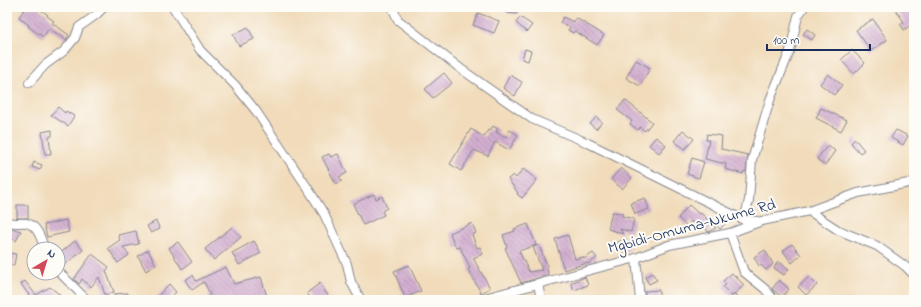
<svg xmlns="http://www.w3.org/2000/svg" width="921" height="307" viewBox="0 0 921 307" font-family="'Indie Flower',sans-serif">
<style>
.building{fill:url(#building-back-hatch)}
.lines{fill:none;stroke-linecap:round;stroke-linejoin:round}
.minor-casing{stroke:#86858c;stroke-width:10}
.minor{stroke:#fff;stroke-width:8}
.labels{text-anchor:middle;dominant-baseline:central;stroke-width:4;stroke-linejoin:round;paint-order:stroke}
.street-label{font-size:16px;fill:#1b2f5e;stroke:#fdfcf7}
</style>
<defs>
<pattern id="building-back-hatch" width="6" height="6" patternUnits="userSpaceOnUse"><rect width="6" height="6" fill="#d3afd0"/><path d="M-1 5l2 2M0 0l6 6M5-1l2 2" fill="none" stroke="#aa8fac"/></pattern>
</defs>
<rect width="100%" height="100%" fill="#fdfcf7"/>
<filter id="ink" filterUnits="userSpaceOnUse"><feTurbulence type="fractalNoise" baseFrequency=".025" numOctaves="2"/><feDisplacementMap in="SourceGraphic" scale="8" xChannelSelector="R" yChannelSelector="G"/><feConvolveMatrix kernelMatrix="1 2 1 2 8 2 1 2 1" color-interpolation-filters="sRGB"/></filter>
<filter id="wash" filterUnits="userSpaceOnUse"><feTurbulence type="fractalNoise" baseFrequency=".012" numOctaves="4" result="noise"/><feDisplacementMap in="SourceGraphic" scale="16" xChannelSelector="R" yChannelSelector="G"/><feGaussianBlur stdDeviation="0.9" result="paint"/><feColorMatrix in="noise" values="0 0 0 0 0 0 0 0 0 0 0 0 0 0 0 0 0 1.4 0 .05"/><feComposite in="paint" operator="in"/></filter>
<g filter="url(#wash)">
<rect width="100%" height="100%" fill="#f1dbba"/>
<g id="blocks">
<g class="building">
<path d="M26,7H37L48,15L47,16L54,21L52,23L69,35L66,40L49,28L43,37L28,26L29,25L19,17Z"/>
<path d="M507,7H518L517,14L507,13Z"/>
<path d="M894,7H911L914,12V23L904,30L900,24L904,22Z"/>
<path d="M478,13L499,21L494,33L473,25Z"/>
<path d="M520,17L532,25L527,32L516,23Z"/>
<path d="M563,17L574,22L576,18L604,35L597,45L575,31L573,33L568,30L570,27L560,23Z"/>
<path d="M873,19L887,40L871,51L856,30Z"/>
<path d="M248,27L254,39L239,46L233,35Z"/>
<path d="M807,29L815,35L812,40L803,34Z"/>
<path d="M525,49L531,51L528,61L522,59Z"/>
<path d="M852,50L865,63L854,74L841,60Z"/>
<path d="M636,60L650,68L640,86L626,78Z"/>
<path d="M444,73L452,83L433,98L425,89Z"/>
<path d="M828,74L842,85L834,95L820,84Z"/>
<path d="M510,75L522,82L515,96L503,88Z"/>
<path d="M625,100L652,122L645,131L640,127L638,130L630,124L632,121L617,110Z"/>
<path d="M58,107L65,113L66,111L74,116L68,126L51,115Z"/>
<path d="M821,108L847,120L841,131L816,118Z"/>
<path d="M596,117L602,122L596,129L590,124Z"/>
<path d="M493,126L498,129L496,132L506,137L510,130L518,135L509,150L495,142L488,156L474,150L461,171L450,164L471,129L484,137L488,130L490,131Z"/>
<path d="M52,130V136L49,137L51,154H45L42,132Z"/>
<path d="M683,130L694,139L685,149L674,141Z"/>
<path d="M896,130L908,136L903,145L891,138Z"/>
<path d="M707,134L722,136L721,149L748,155L746,172L744,171L743,174L725,169L726,164L705,159L709,140H706Z"/>
<path d="M656,137L666,145L659,153L649,145Z"/>
<path d="M855,139L864,150L860,153L851,143Z"/>
<path d="M828,145L835,151L825,165L817,159Z"/>
<path d="M329,154L331,157L338,154L347,173L339,177L342,181L336,184L322,157Z"/>
<path d="M692,158L704,162L699,178L687,174Z"/>
<path d="M34,162L42,165L40,170L32,167Z"/>
<path d="M621,168L632,178L622,189L611,179Z"/>
<path d="M523,169L537,180L522,198L517,194L518,193L508,179L513,175L516,178Z"/>
<path d="M374,194L376,199L382,196L387,208L382,211L384,215L363,225L353,204Z"/>
<path d="M645,198L649,209L635,214L631,203Z"/>
<rect x="17" y="205" width="11" height="13"/>
<path d="M689,205L699,214L701,213L716,228L708,232L704,225L700,229L691,221L687,226L678,218Z"/>
<path d="M612,212L622,213V216L634,219L631,232L620,229L623,234L608,229Z"/>
<path d="M723,216L730,219L720,229L715,224Z"/>
<path d="M66,220L69,232L47,237L44,225Z"/>
<path d="M156,221L160,229L151,233L147,226Z"/>
<path d="M472,223L476,233L472,235L477,248L480,247L483,254L473,258L490,288L481,293L468,269L470,268L460,247L456,248L450,233Z"/>
<path d="M528,224L536,245L519,251L529,272L542,270L533,247L539,245L547,266L548,275L521,283L505,248L507,247L503,235L515,231L514,229Z"/>
<path d="M7,227L21,231L16,241L7,236Z"/>
<path d="M232,227L241,237L214,260L205,249Z"/>
<path d="M136,231L139,244L123,247L129,255L118,263L108,248L120,240L118,235Z"/>
<path d="M568,235L575,259L583,257L584,259L593,253L597,258L588,264L587,263L564,270L555,239Z"/>
<path d="M625,238L631,248L623,253L617,243Z"/>
<path d="M75,241L83,250L62,267L58,266V255Z"/>
<path d="M254,241L261,253L239,265L232,253Z"/>
<path d="M178,242L192,262L182,269L169,248Z"/>
<path d="M792,244L801,255L792,263L783,251Z"/>
<path d="M148,250L156,265L146,271L138,256Z"/>
<path d="M765,250L773,264L766,270L761,265L759,266L754,257Z"/>
<path d="M7,253L16,254L14,265H7Z"/>
<path d="M92,254L109,267L106,271L114,292L105,295L99,277L91,287L82,279L79,284L74,279Z"/>
<path d="M778,261L789,269L784,275L774,268Z"/>
<path d="M409,265L421,291L405,298L394,271Z"/>
<path d="M226,267L234,284L261,277L268,300H210L208,296L210,294L204,282L192,290L185,280L193,275L196,281Z"/>
<path d="M652,273L657,280L649,284L645,277Z"/>
<path d="M732,273L744,285L732,296L723,287L726,285L723,281Z"/>
<path d="M585,277L588,285L574,290L571,283Z"/>
<path d="M809,277L817,285L806,295L798,287Z"/>
<path d="M779,280L789,289L782,297L772,289Z"/>
<path d="M25,281L36,295L50,287L59,294L62,300H27L31,298L21,284Z"/>
<path d="M320,283L328,296L322,300H312L307,293Z"/>
<path d="M169,284L176,292L168,300H154Z"/>
<path d="M659,290V300H645V291Z"/>
<path d="M128,293V300H115L114,294Z"/>
<path d="M735,294L739,300H725Z"/>
</g>
</g>
</g>
<g filter="url(#ink)">
<use href="#blocks" fill-opacity="0" stroke="#86858c" stroke-width="1"/>
<g class="lines">
<g class="minor-casing">
<g id="minor">
<path d="M173,7L200,50L235,85L256,111L307,187L324,214L347,264L351,282L361,300"/>
<path d="M392,7L398,20L461,69L532,119L588,143L744,220L757,221"/>
<path d="M29,83L45,65L64,51L75,38L79,27L96,15L104,7"/>
<path d="M809,211L838,230L877,246L905,266L914,275"/>
<path d="M744,220L749,200L752,160L770,100L790,51L798,16L804,7"/>
<path d="M7,221C14,225 19,222 26,223C38,225 41,240 45,249"/>
<path d="M730,233L744,272L765,289L774,300"/>
<path d="M636,258L640,300"/>
<path d="M58,271L87,300"/>
<path d="M538,283L541,300"/>
<path d="M477,300L636,258L669,245L730,233L762,221L809,211L858,193L914,182"/>
</g>
</g>
<use href="#minor" class="minor"/>
</g>
</g>
<g class="labels">
<g class="street-label">
<text transform="translate(692 227) rotate(-15)">Mgbidi-Omuma-Nkume Rd</text>
</g>
</g>
<rect width="921" height="307" fill="none" stroke="#fdfcf7" stroke-width="24"/>
<g transform="translate(46 261) rotate(38)"><circle r="19" fill="#fdfcf7" stroke="#a3aaba"/>
<path d="M0-3L7 15L0 10L-7 15Z" fill="#d1495b"/>
<text y="-6" font-size="11" font-weight="bold" text-anchor="middle" fill="#1b2f5e">N</text>
</g>
<path d="M767 44v6h103v-6" fill="none" stroke="#1b2f5e" stroke-width="2"/>
<text x="773" y="44" font-size="12" fill="#1b2f5e" stroke="#fdfcf7" stroke-width="3" paint-order="stroke">100 m</text>
</svg>
